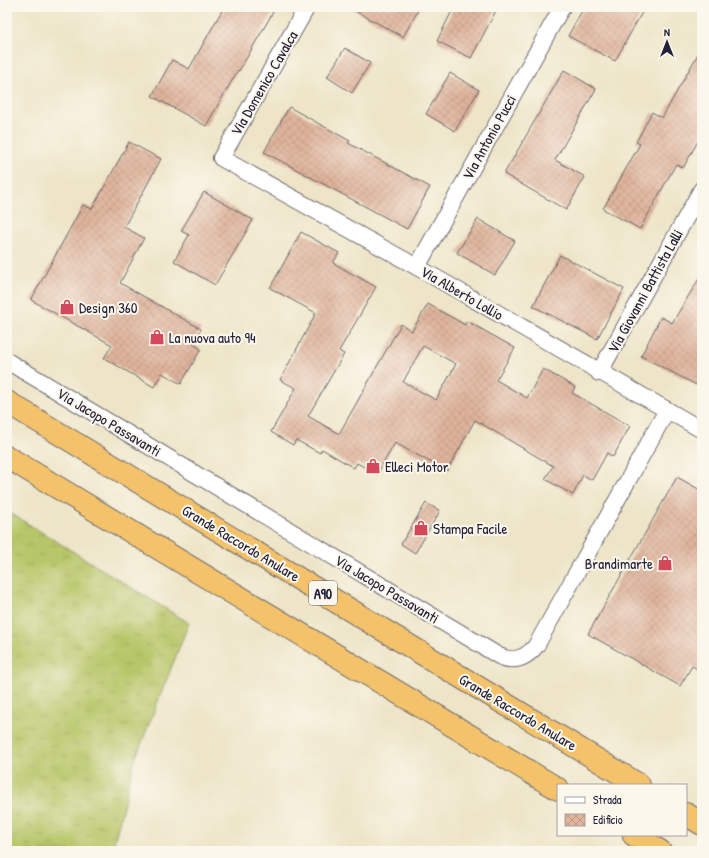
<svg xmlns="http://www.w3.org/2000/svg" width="709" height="858" viewBox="0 0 709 858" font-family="'Patrick Hand',sans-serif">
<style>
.grass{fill:url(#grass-tufts);stroke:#6c7452}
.building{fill:url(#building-cross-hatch);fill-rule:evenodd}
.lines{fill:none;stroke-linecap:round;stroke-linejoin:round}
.street-casing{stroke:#69666c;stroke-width:18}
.highway-casing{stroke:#69666c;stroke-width:24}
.street{stroke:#fff;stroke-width:16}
.highway{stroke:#f4c26a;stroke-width:22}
.labels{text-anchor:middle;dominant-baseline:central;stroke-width:4;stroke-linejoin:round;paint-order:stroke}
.shield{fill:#fbf7ec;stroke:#636270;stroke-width:1}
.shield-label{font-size:14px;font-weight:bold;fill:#22223b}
.street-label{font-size:15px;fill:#22223b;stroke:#fbf7ec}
.poi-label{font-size:15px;fill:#22223b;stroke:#fbf7ec;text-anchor:start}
</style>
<defs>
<pattern id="grass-tufts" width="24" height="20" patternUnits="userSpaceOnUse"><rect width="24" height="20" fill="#b7c668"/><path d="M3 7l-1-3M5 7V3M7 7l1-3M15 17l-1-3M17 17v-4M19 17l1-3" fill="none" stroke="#9daa5b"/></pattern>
<pattern id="building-cross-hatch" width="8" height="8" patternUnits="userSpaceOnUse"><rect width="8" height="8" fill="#dfb49b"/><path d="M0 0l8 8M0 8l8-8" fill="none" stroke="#bf9a86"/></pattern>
</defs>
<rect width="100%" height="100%" fill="#fbf7ec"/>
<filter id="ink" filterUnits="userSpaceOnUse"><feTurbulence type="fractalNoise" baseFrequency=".025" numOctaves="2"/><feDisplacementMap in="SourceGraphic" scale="8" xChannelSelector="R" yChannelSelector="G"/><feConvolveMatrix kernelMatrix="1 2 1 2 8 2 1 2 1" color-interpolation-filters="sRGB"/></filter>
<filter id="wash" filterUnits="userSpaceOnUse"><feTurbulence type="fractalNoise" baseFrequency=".012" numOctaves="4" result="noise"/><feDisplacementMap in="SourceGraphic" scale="16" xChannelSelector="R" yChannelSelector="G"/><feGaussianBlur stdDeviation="0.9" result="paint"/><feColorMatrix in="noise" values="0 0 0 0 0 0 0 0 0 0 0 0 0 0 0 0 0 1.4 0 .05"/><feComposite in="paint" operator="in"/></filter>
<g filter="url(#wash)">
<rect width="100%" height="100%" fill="#eee5c8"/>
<path class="grass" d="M7,511L189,623L134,762L112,851H7Z"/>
<g id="blocks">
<g class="building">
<path d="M224,7H276L239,71L238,70L206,126L152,96L172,60L189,69Z"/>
<path d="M348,7H420L403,37Z"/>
<path d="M454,7H498L471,58L437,41Z"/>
<path d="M584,7H645L615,61L568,36Z"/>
<path d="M702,47V134L683,168L676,164L640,229L603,209L640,144L636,142L652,112L662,118Z"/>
<path d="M345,48L370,63L352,93L327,77Z"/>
<path d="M564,70L596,89L555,160L585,177L566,210L504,174Z"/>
<path d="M450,73L479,90L455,131L426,114Z"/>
<path d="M289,107L350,141L348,143L430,187L407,229L264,152Z"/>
<path d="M129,142L161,159L124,227L144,238L120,283L201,329L193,344L201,349L181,384L162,373L154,387L104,358L112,345L31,300L83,205L92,209Z"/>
<path d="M204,192L253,220L215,285L174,261L189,235L181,231Z"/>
<path d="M478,219L515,241L495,275L457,253Z"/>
<path d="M301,232L339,253L333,263L376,287L339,351L344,354L308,416L339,434L401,324L412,331L428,304L465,325L467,321L515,348L496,380L527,398L543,369L575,387L572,393L630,426L613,457L607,453L592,480L583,475L573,495L545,479L553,466L475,420L447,471L395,443L377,474L357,463L354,468L322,449L320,453L296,440L293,445L271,432L296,388L280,380L316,313L270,288ZM423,346L456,364L436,400L403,382Z"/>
<path d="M560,255L624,289L597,339L533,306Z"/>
<path d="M702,274V388L641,356L661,317L672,323Z"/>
<path d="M677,477L702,491V671L692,666L680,686L588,634Z"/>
<path d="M426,503L440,511L415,553L401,544Z"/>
</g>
</g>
</g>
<g filter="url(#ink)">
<use href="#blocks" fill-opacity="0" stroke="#69666c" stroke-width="1"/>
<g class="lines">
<g class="street-casing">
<g id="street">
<path d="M307,7L221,158L417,267L702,430"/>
<path d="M417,267L562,7"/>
<path d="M7,361L499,656C514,663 526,658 536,646L667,410"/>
<path d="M599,373L702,189"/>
</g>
</g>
<g class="highway-casing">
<g id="highway">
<path d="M7,402L639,785"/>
<path d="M7,457L558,789"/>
<path d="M686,814L702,824"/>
<path d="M634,835L660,851"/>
</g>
</g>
<use href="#street" class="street"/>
<use href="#highway" class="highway"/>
</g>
</g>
<defs>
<g id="shop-bare" transform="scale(1.2)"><path d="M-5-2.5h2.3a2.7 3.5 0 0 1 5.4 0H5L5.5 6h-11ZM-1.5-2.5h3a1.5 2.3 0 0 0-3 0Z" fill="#d1495b" stroke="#fbf7ec" stroke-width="2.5" paint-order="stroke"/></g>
</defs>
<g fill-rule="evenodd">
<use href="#shop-bare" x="67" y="307"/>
<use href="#shop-bare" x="157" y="337"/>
<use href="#shop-bare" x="373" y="466"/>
<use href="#shop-bare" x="421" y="528"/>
<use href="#shop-bare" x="665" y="563"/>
</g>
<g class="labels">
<rect class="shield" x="309" y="581" width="28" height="24" rx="3"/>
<g class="shield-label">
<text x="323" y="593">A90</text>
</g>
<g class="street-label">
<text transform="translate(264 83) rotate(-60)">Via Domenico Cavalca</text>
<text transform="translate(489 137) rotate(-61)">Via Antonio Pucci</text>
<text transform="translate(645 291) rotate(-61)">Via Giovanni Battista Lalli</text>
<text transform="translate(462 293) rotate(30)">Via Alberto Lollio</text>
<text transform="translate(109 422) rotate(31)">Via Jacopo Passavanti</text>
<text transform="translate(241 543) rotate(31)">Grande Raccordo Anulare</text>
<text transform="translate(387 589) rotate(31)">Via Jacopo Passavanti</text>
<text transform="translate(518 712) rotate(31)">Grande Raccordo Anulare</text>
</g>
<g class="poi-label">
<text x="79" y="307">Design 360</text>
<text x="169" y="337">La nuova auto 94</text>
<text x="385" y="466">Elleci Motor</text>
<text x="433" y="528">Stampa Facile</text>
<text x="653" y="563" text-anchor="end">Brandimarte</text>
</g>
</g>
<rect width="709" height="858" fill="none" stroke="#fbf7ec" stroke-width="24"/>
<rect x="557" y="784" width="130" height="52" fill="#fbf7ec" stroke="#a4a2a5"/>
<rect x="565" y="797" width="20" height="6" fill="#ffffff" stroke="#a4a2a5"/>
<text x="593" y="804" font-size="12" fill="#22223b">Strada</text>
<rect x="565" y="814" width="20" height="12" fill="url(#building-cross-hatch)" stroke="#a4a2a5"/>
<text x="593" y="824" font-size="12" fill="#22223b">Edificio</text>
<g transform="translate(667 42)" stroke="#fbf7ec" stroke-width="3" paint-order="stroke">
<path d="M0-3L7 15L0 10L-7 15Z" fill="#22223b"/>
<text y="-6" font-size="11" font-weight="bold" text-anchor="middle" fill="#22223b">N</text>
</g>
</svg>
